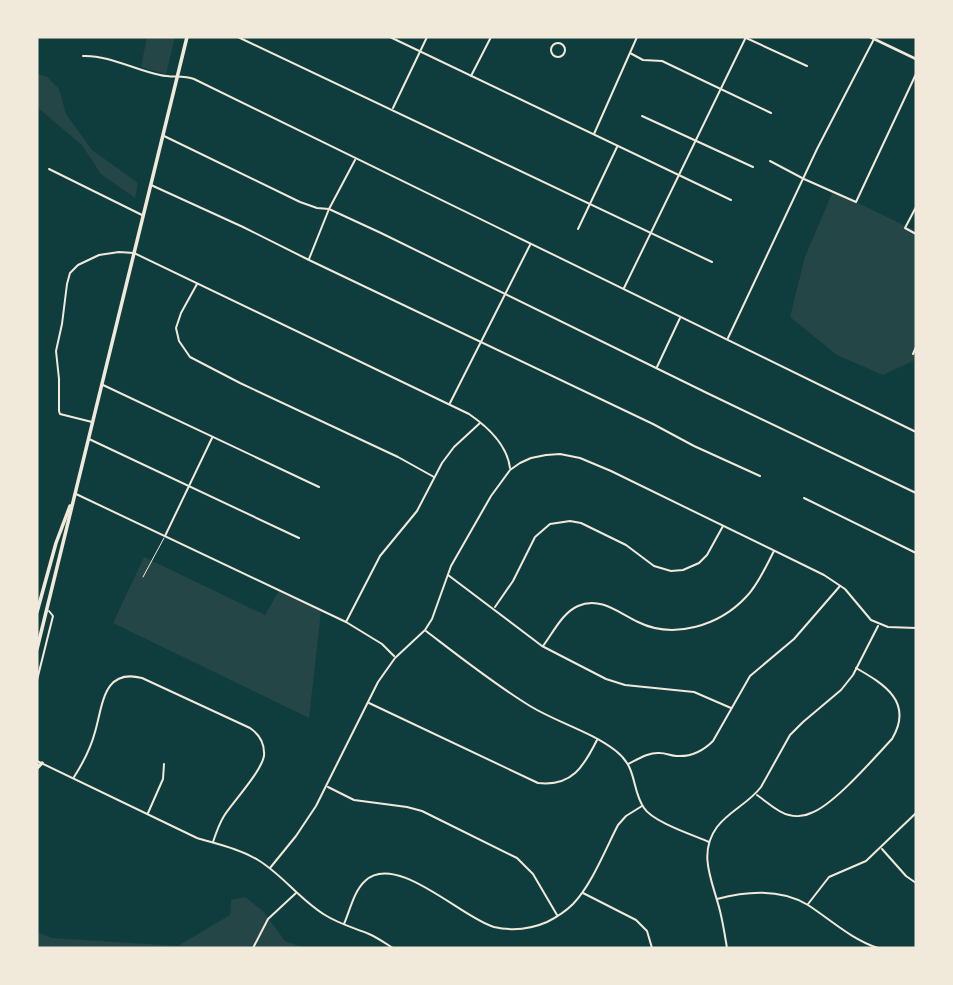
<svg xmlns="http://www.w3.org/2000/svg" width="953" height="985" viewBox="0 0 953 985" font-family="Ubuntu,sans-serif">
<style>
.green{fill:#244646}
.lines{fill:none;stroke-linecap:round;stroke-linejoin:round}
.service{stroke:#f1e9da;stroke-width:1}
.minor{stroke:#f1e9da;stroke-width:2}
.tertiary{stroke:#f1e9da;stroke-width:2.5}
.primary{stroke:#f1e9da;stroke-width:3.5}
</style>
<rect width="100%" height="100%" fill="#0f3d3e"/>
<g class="green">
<path d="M147,37H175L166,74L141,67Z"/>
<path d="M37,74L47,77L59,89L66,114L92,150L138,183L135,198L101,174L82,145L37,107Z"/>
<path d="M833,191L916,231V352L913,361L883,375L837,355L790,317L805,257Z"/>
<path d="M144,557L265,615L279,591L321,611L309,718L113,623Z"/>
<path d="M245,897L263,911L285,941L304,948H37V932L52,938L178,946L230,915L231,900Z"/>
</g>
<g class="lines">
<path class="service" d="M143,577L164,538"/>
<g class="minor">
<path d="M238,37L712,262"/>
<path d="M390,37L731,200"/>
<path d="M744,37L807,66"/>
<circle cx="558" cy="50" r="7"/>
<path d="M630,53L643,60L662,61L771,113"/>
<path d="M83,56C109,55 135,70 160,75C171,78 183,75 194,79L916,432"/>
<path d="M471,76L491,37"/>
<path d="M393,108L427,37"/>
<path d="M642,116L753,167"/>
<path d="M594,134L637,37"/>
<path d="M164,136L300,202L317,208L329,209L381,233L707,393L916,493"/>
<path d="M770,161L804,179L856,202L916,74"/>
<path d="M49,169L142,215"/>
<path d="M151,185L243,227L309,260L653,424L694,446L760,476"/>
<path d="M916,207L905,228L916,234"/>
<path d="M578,229L617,147"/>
<path d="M309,259L329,209L355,160"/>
<path d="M197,284L181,313L176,328L179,341L190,357L240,383L398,457L434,477"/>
<path d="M624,288L746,37"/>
<path d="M728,338L817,149L875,37"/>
<path d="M913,354L916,347"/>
<path d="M657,367L680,318"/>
<path d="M103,385L319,487"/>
<path d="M450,403L530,245"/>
<path d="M92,422L60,414L59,411V379L56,351L62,324L67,284L70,273L78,265L99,255L119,252L134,253L469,414C488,427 507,444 510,468"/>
<path d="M89,439L299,538"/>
<path d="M76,494L346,622L382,644L394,656"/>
<path d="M804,498L916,553"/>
<path d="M165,536L212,438"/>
<path d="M448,575L542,646L606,679L625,685L694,692L731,708"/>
<path d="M495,607L513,581L535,537L550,524L570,521L581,523L626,545L654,566L671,571L683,570L699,563L707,555L723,526"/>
<path d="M346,622L380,556L417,511L442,463L454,447L480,423"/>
<path d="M426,631C460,657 494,684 530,706C558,723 590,731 616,751C638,768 631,789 644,808C653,822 693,835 709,842"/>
<path d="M543,646C553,633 562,613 578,606C600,596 619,613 638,622C674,640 720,625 746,597C758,585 766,566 774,551"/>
<path d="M37,680L53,616L49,611"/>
<path d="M369,703L538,783C572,787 584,766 597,740"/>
<path d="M37,761L197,838C217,844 240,849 258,860C283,875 300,900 325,915C339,924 355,928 369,934C378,938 385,943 393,948"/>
<path d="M628,764C638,759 649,752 660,753C666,753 671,756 677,756C692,757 703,751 713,741L750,676L794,639L840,586"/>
<path d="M74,777C83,763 91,747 95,732C103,705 103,668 142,678L250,728C260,735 265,744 264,756C261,772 233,802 224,816C219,824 216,833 213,842"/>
<path d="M328,787L354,800L407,807L422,811L517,858L533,874L557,915"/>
<path d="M757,795C766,801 778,813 789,815C796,817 805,816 811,813C834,805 874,758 892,739C914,702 884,684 856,668"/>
<path d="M148,813L163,779L164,764"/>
<path d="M882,849L906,876L916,883"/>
<path d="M270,868L296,836L316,806L378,682L395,658L425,630L432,619L451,566L491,496L510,470L520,463L531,458L546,455L560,454L580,458L611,471L824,575L845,589L871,620L888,627L916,628"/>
<path d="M583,893L636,920L647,931L652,948"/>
<path d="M717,899C747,891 780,888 808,905C831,920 851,939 878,948"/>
<path d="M808,904L829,877L866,861L916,813"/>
<path d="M344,924C350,910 354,891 365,881C396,851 463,919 494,927C512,931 531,929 547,922C557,917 565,912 573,904C592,884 605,850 618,825L626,816L642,806"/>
<path d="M253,948L268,919L296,893"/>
<path d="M727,948C725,936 723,923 720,911C713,882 697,854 717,827C729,811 748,804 761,787L790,735L803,722L841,690L853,675L878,626"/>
</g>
<path class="tertiary" d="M870,37L916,59"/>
<g class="primary">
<path d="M37,612L56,543L70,506"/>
<path d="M37,649L187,37"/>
<path d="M37,768L42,763"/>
</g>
</g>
<rect width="953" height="985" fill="none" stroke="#f1e9da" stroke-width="77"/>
</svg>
